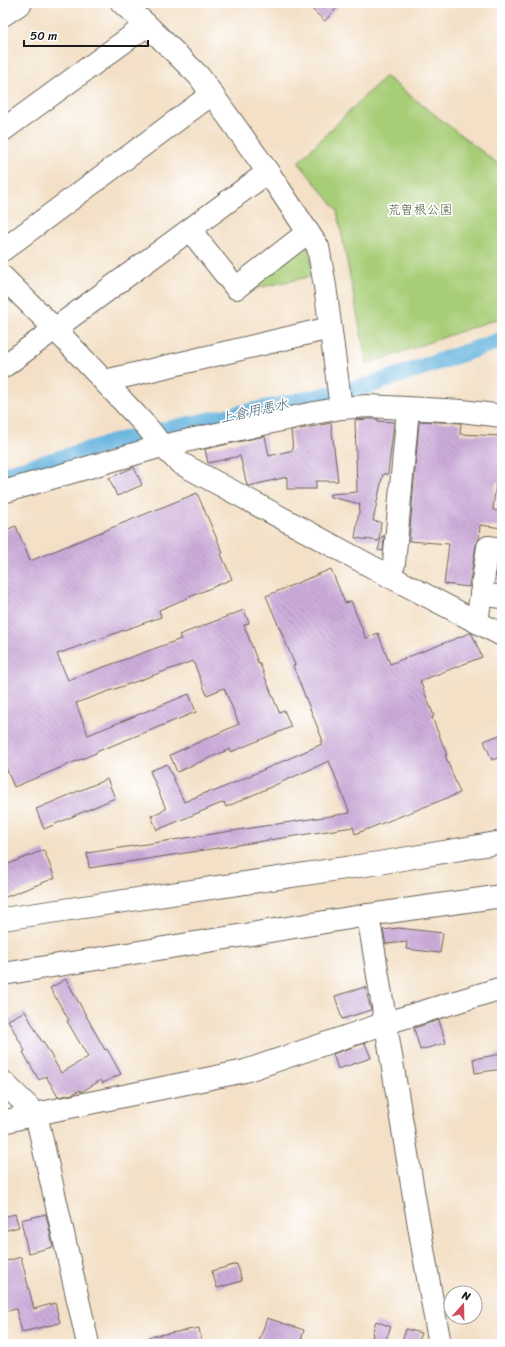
<svg xmlns="http://www.w3.org/2000/svg" width="505" height="1347" viewBox="0 0 505 1347" font-family="Sriracha,'Klee One',sans-serif">
<style>
.park{fill:#a8cd77;stroke:#62744a}
.lines{fill:none;stroke-linecap:round;stroke-linejoin:round}
.canal{stroke:#63b2dd;stroke-width:17}
.building{fill:url(#building-back-hatch)}
.minor-casing{stroke:#676158;stroke-width:24}
.minor{stroke:#fff;stroke-width:22}
.labels{text-anchor:middle;dominant-baseline:central;stroke-width:3.5;stroke-linejoin:round;paint-order:stroke}
.park-label{font-size:13px;fill:#4d5a3c;stroke:#fff}
.water-label{font-size:14px;font-style:italic;fill:#3c6073;stroke:#fff}
</style>
<defs>
<pattern id="building-back-hatch" width="6" height="6" patternUnits="userSpaceOnUse"><rect width="6" height="6" fill="#ccacda"/><path d="M-1 5l2 2M0 0l6 6M5-1l2 2" fill="none" stroke="#af93ba"/></pattern>
</defs>
<rect width="100%" height="100%" fill="#fff"/>
<filter id="ink" filterUnits="userSpaceOnUse"><feTurbulence type="fractalNoise" baseFrequency=".025" numOctaves="2"/><feDisplacementMap in="SourceGraphic" scale="8" xChannelSelector="R" yChannelSelector="G"/><feConvolveMatrix kernelMatrix="1 2 1 2 8 2 1 2 1" color-interpolation-filters="sRGB"/></filter>
<filter id="wash" filterUnits="userSpaceOnUse"><feTurbulence type="fractalNoise" baseFrequency=".012" numOctaves="4" result="noise"/><feDisplacementMap in="SourceGraphic" scale="16" xChannelSelector="R" yChannelSelector="G"/><feGaussianBlur stdDeviation="0.9" result="paint"/><feColorMatrix in="noise" values="0 0 0 0 0 0 0 0 0 0 0 0 0 0 0 0 0 1.4 0 .05"/><feComposite in="paint" operator="in"/></filter>
<g filter="url(#wash)">
<rect width="100%" height="100%" fill="#f3e0c6"/>
<g class="park">
<path d="M385,76L502,167V317L367,364L337,210L298,162Z"/>
<path d="M304,240L309,246L313,276L243,291Z"/>
</g>
<g class="lines">
<path class="canal" d="M3,475L136,436L364,387L502,340"/>
</g>
<g id="blocks">
<g class="building">
<path d="M305,3H341L325,21Z"/>
<path d="M368,419H378V421L394,422L388,474H383L373,521L381,522L379,541L355,538L360,504L330,497V494L357,492L355,420Z"/>
<path d="M419,421L461,423L460,434L502,436V482H496L493,510L502,511V528L480,525L479,539L476,545L469,587L444,584L449,544L409,541Z"/>
<path d="M331,423L338,481H316V489H287V477L249,486L247,485L240,456L208,463L205,449L265,436L269,456L293,450L291,431Z"/>
<path d="M134,467L142,485L117,496L109,478Z"/>
<path d="M197,493L223,553L221,554L232,579L159,610L161,617L57,654L68,680L181,639L179,635L244,610L249,623L244,625L258,663L259,662L279,712L284,710L291,727L231,752L230,749L177,772L170,755L239,724L224,688L207,695L193,661L76,703L88,735L189,694L196,712L96,752V753L14,787L3,760V531L16,526L30,561Z"/>
<path d="M382,536H384L383,551L378,550Z"/>
<path d="M499,561H502V577L496,576Z"/>
<path d="M331,569L345,603L351,601L366,638L378,633L390,664L470,633L472,634L482,657L420,681L434,716L432,717L447,755H445L460,793L355,834L353,827L89,868L87,853L350,813L329,761L226,807L224,802L157,830L151,816L166,809L150,771L167,764L184,802L212,790L213,792L322,744L320,741H323L293,666L295,665L266,596Z"/>
<path d="M502,734V756L492,760L484,741Z"/>
<path d="M107,779L115,798L44,829L36,809Z"/>
<path d="M44,850L55,878L3,898V866Z"/>
<path d="M398,928L443,933L440,953L406,949L407,942L386,944L383,930Z"/>
<path d="M66,979L105,1050L107,1049L121,1074L103,1083L101,1080L81,1092L80,1090L73,1094L58,1097L46,1076L39,1080L23,1052L25,1051L8,1020L25,1011L42,1042L43,1041L61,1073L88,1057L67,1021L69,1020L50,988Z"/>
<path d="M365,987L371,1010L342,1019L335,996Z"/>
<path d="M439,1020L446,1043L420,1050L414,1028Z"/>
<path d="M365,1043L371,1058L338,1069L333,1054Z"/>
<path d="M502,1054V1069L475,1073L473,1059Z"/>
<path d="M15,1214L19,1227L3,1231V1217Z"/>
<path d="M46,1214L53,1247L28,1253L21,1220Z"/>
<path d="M21,1257L34,1309L55,1303L60,1323L22,1332L16,1309L3,1312V1262Z"/>
<path d="M237,1264L242,1281L217,1288L212,1271Z"/>
<path d="M267,1318L304,1330L300,1344H266L259,1341Z"/>
<path d="M376,1321L391,1327L384,1344H370L373,1334H372Z"/>
<path d="M199,1328L202,1344H149L148,1337Z"/>
<path d="M406,1329L421,1333L417,1344H401Z"/>
</g>
</g>
</g>
<g filter="url(#ink)">
<use href="#blocks" fill-opacity="0" stroke="#676158" stroke-width="1"/>
<g class="lines">
<g class="minor-casing">
<g id="minor">
<path d="M122,3L147,25L199,76L268,172L318,247L325,286L341,408"/>
<path d="M3,15L21,3"/>
<path d="M3,130L147,25"/>
<path d="M190,230L236,288L308,232"/>
<path d="M3,250L212,94"/>
<path d="M3,277L55,329L148,428L162,446L180,463L389,576L502,635"/>
<path d="M3,367L268,172"/>
<path d="M105,381L330,328"/>
<path d="M3,492L162,446L309,414L341,408L368,406L462,411L502,416"/>
<path d="M389,576L394,564L408,409"/>
<path d="M481,594L502,597"/>
<path d="M477,622L488,547L502,549"/>
<path d="M368,915C392,1058 413,1201 440,1344"/>
<path d="M3,919L379,863L502,842"/>
<path d="M3,974L368,915L502,896"/>
<path d="M3,1082L36,1114L88,1344"/>
<path d="M3,1122L36,1114L245,1071L386,1023L502,988"/>
</g>
</g>
<use href="#minor" class="minor"/>
</g>
</g>
<g class="labels">
<g class="park-label">
<text x="420" y="209">荒曽根公園</text>
</g>
<g class="water-label">
<text transform="translate(254 411) rotate(-12)">上倉用悪水</text>
</g>
</g>
<rect width="505" height="1347" fill="none" stroke="#fff" stroke-width="16"/>
<g transform="translate(463 1305) rotate(20)"><circle r="19" fill="#ffffff" stroke="#a4a4a4"/>
<path d="M0-3L7 15L0 10L-7 15Z" fill="#d1495b"/>
<text y="-6" font-size="11" font-weight="bold" text-anchor="middle" fill="#1c1c1c">N</text>
</g>
<path d="M24 40v6h124v-6" fill="none" stroke="#1c1c1c" stroke-width="2"/>
<text x="30" y="40" font-size="12" fill="#1c1c1c" stroke="#ffffff" stroke-width="3" paint-order="stroke">50 m</text>
</svg>
